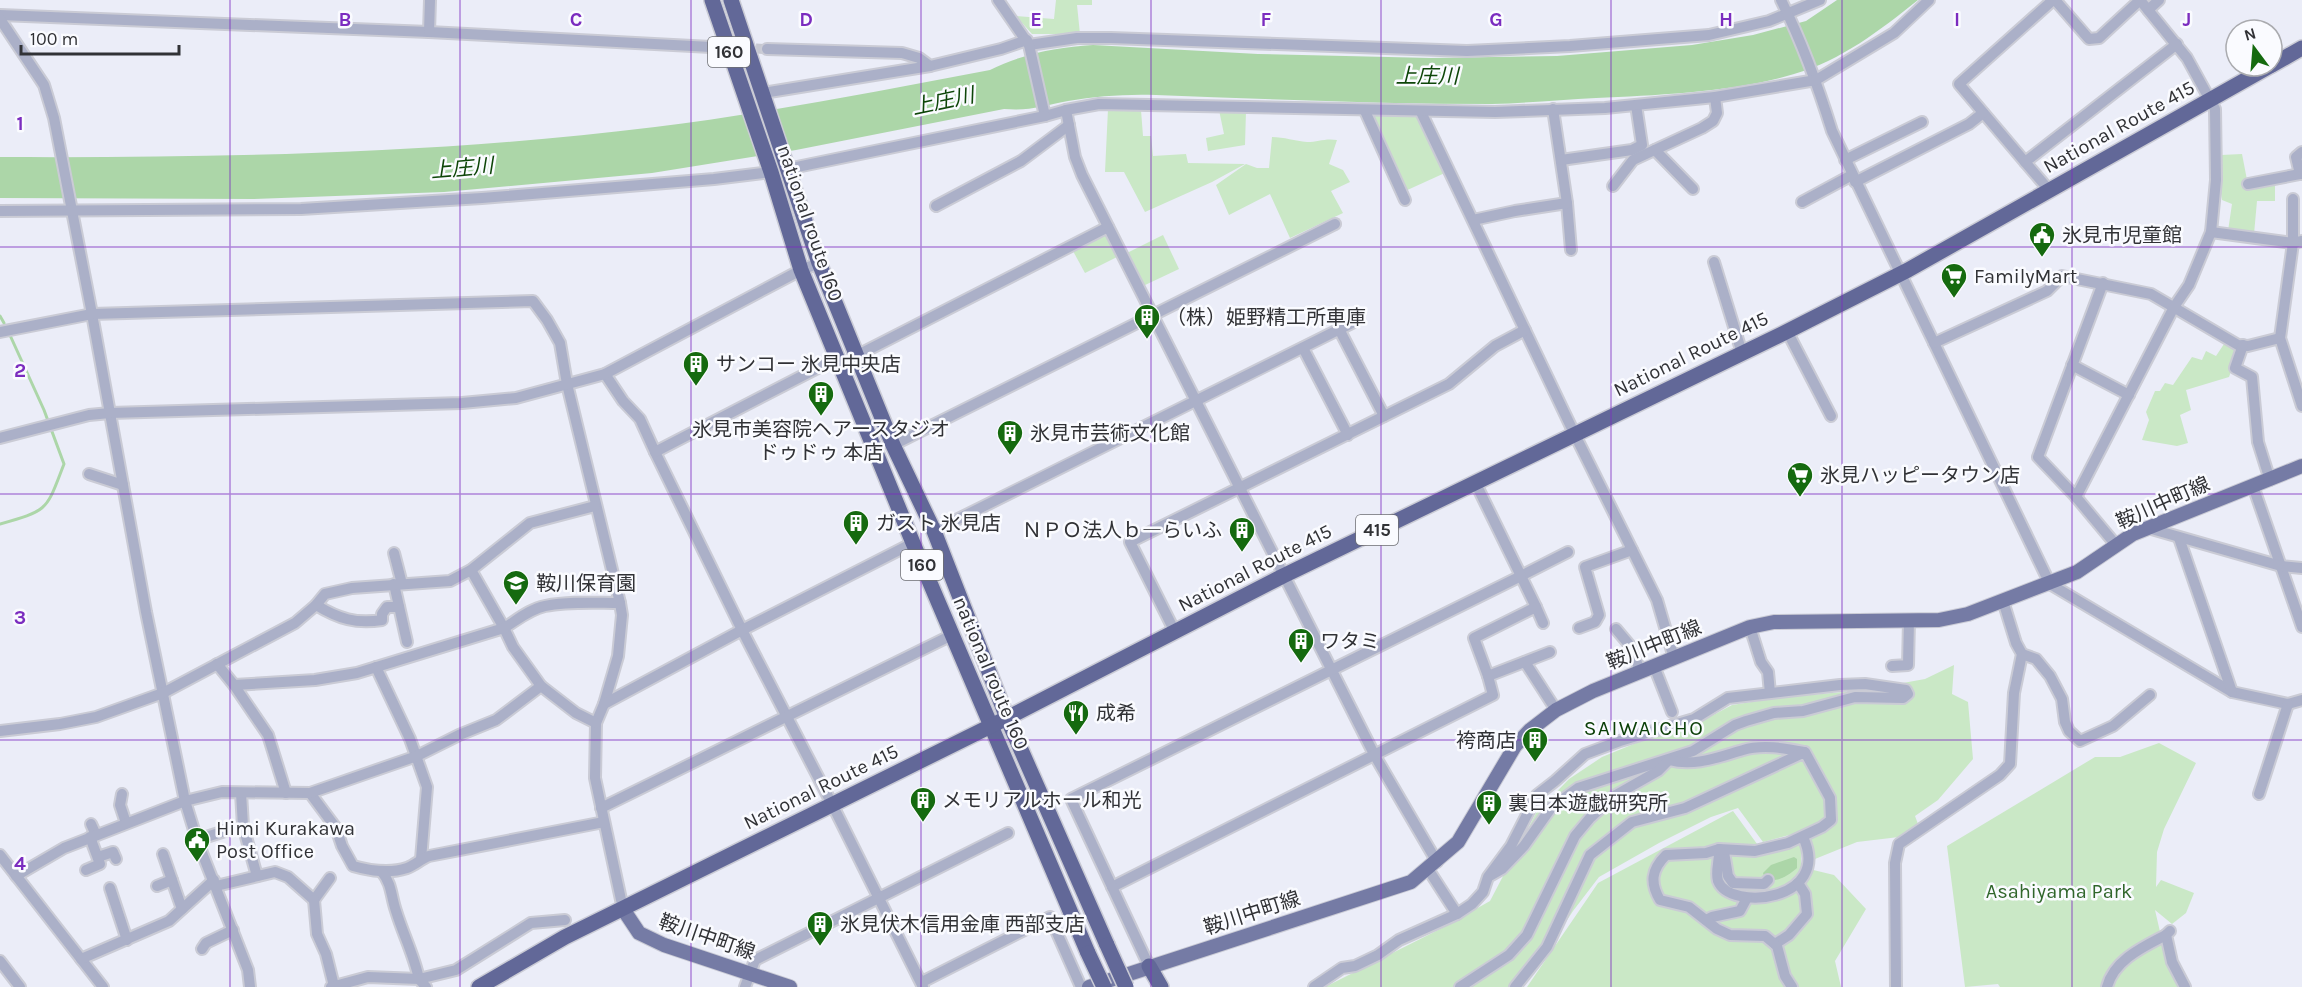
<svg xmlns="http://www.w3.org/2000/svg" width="2302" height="987" viewBox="0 0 2302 987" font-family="Karla,'Noto Sans JP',sans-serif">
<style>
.green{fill:#cae8c6}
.water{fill:#acd6a8}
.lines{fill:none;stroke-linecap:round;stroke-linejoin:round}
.stream{stroke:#acd6a8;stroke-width:3}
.minor-tunnel{stroke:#c6c8d1;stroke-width:10;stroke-dasharray:10 5;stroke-linecap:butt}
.minor-casing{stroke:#cacbd5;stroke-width:14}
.major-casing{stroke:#cacbd5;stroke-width:16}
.highway-casing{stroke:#cacbd5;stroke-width:18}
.minor{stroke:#abb0c8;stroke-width:10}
.major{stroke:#757ba5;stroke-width:14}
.highway{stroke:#626898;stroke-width:15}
.highway-bridge-casing{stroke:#cacbd5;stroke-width:18;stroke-linecap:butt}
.highway-bridge{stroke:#626898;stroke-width:15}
.grid{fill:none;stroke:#7b2cbf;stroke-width:1.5;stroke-opacity:0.55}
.labels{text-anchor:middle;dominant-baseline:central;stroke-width:5;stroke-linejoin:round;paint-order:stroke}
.shield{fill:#fafbff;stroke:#6d6e72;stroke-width:1.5}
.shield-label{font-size:18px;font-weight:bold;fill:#313236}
.street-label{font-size:20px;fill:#313236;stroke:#fafbff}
.poi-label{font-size:20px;fill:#313236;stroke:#fafbff;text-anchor:start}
.park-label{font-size:20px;fill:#30662b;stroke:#fafbff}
.water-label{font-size:21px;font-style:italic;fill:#0d4608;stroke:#fafbff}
.neighbourhood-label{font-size:21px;letter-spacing:1.5px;fill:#0c4008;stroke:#fafbff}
.grid-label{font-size:20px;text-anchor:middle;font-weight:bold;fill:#7b2cbf;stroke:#fafbff;stroke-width:5;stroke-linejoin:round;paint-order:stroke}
</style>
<rect width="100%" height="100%" fill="#ebedf8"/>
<g class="green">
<path d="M1056,0H1092V5H1077L1080,34H1032L1016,16L1054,19Z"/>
<path d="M1108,109L1141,110L1143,136H1151L1153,156L1186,154L1188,163L1245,164L1212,182L1145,212L1124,172H1105Z"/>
<path d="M1219,110L1246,111L1245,145L1208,151L1206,138L1224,134Z"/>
<path d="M1367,112L1420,113L1447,172L1403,192Z"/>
<path d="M1272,137C1284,137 1295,141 1307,142C1318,142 1325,138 1337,140L1329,164L1343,170L1350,182L1331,191L1343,213L1290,238L1270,194L1229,215L1216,185L1246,164L1257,168H1269Z"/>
<path d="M2242,154L2248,185L2275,182V201H2257L2254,234L2228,231L2232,204L2222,200L2220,188L2221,155Z"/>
<path d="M1105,235L1117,257L1085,273L1073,251Z"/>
<path d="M1163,235L1179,269L1143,286L1127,253Z"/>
<path d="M2226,341L2239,348L2229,377L2186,390L2191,410L2180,415L2188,443L2177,446L2142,440L2149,420L2146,412L2155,391H2160L2165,383L2173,385L2192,357L2202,360L2206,351L2216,356Z"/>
<path d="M1954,665L1952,694L1968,702L1973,759L1938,800L1915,816L1918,824L1899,837L1857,842L1810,861L1801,848V867L1834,875L1866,909L1835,961L1841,987H1527L1598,883L1733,811L1760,848L1799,844L1793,834L1763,842L1738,808L1711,817L1659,843L1599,877L1573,911L1523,987H1325L1444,927L1490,901L1536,813L1569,779L1602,757L1641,741L1704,720L1732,705L1777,698L1864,690L1925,679Z"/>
<path d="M2159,743L2196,763L2164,829L2157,852L2156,887L2161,880L2194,893L2186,913L2172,924L2155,910L2167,962L2178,987H2000L1998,984L1965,987L1947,846L2095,757H2120Z"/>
</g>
<g class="water">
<path d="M1837,0H1918C1879,31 1842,60 1794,74C1735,92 1658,95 1596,98C1561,100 1527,103 1492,104C1380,104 1268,99 1156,95C1126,94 1097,96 1068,101C1042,106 1031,111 1004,109L796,150L652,173L444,192L253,199L0,198V157C218,158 438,154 655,127C768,113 879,91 990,70C1022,54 1057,47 1093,45L1258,54L1431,58L1557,56L1692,45L1753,35L1806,21Z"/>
<path d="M1794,857L1797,859V868C1788,876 1776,883 1765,879L1763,873L1771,865Z"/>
</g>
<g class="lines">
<g class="stream">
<path d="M0,316L4,323"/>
<path d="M0,524C50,510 46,510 64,464L44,410L9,333"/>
</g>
<path class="minor-tunnel" d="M711,47L767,49"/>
<g class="minor-casing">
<g id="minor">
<path d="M998,0L1029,45L1077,38H1111L1467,51L1570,46L1709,35L1769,21L1820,0"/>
<path d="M1781,0C1802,42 1818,86 1832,131L2050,584L2232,692L2288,704L2302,700"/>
<path d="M2055,0L2089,39L2099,38L2140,0"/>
<path d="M2148,10L2159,0"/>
<path d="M0,15L429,32L711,47"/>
<path d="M0,19L44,85L54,118L92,314L146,612L185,801L197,840L248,970L250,987"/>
<path d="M429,32L430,0"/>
<path d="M1029,45L1045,116L1066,110"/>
<path d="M767,49L902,53L919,58L930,66L1001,49L1027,40"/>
<path d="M763,93L930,66"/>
<path d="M1553,109L1567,203L1571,250"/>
<path d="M1365,111L1405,200"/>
<path d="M1421,112L1574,433L1657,600L1674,658"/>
<path d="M1655,150L1693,189"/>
<path d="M2302,152L2296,157L2300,174H2302"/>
<path d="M1561,160L1632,150L1642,145L1636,105"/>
<path d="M1845,160L1922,122"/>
<path d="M2025,162L1959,84L2053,0"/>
<path d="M787,169L1045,116"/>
<path d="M1855,182L1969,124L1983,113"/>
<path d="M2248,184L2300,174"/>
<path d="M1613,186L1633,160L1702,128L1713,121L1717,113L1715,97"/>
<path d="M2049,190L2025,162L2177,44"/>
<path d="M2293,199V243L2280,338L2302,406"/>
<path d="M1802,202L1852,175"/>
<path d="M936,206L1021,161L1069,125"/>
<path d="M0,211L301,209L482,198L714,179L771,172"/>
<path d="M1473,220L1515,211L1567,203"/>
<path d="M2211,232L2293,243L2302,241"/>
<path d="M1714,262L1742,353"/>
<path d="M2103,283L2038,457L2076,497L2116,545"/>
<path d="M1339,329L1384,416"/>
<path d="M1787,331L1831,416"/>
<path d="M0,332L92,314L533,301L547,320L560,343L567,384L620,603L622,615L618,656L604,704L596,723L595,778L623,909"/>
<path d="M1934,343L2047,291L2062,276L2151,294L2238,345L2248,346L2280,338"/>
<path d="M2243,345L2235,368L2252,377L2258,442L2270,480"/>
<path d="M1303,348L1348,435"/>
<path d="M856,356L1108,227"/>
<path d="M2072,365L2129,395"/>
<path d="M605,374L623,401L640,419L655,452L742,630L832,804L923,987"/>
<path d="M0,438L89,415L110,413L462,403L516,398L605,374L801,270L819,263"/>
<path d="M893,445L1335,224"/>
<path d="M655,452L837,358"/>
<path d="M89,474L123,485"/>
<path d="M2253,486L2302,627"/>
<path d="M2076,497L2174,307L2189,285L2211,232L2216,180L2215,109L2187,58L2140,0"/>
<path d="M2148,528L2281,566L2302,568"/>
<path d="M934,531L1356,321"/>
<path d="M2179,538L2232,692"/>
<path d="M394,553L402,584"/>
<path d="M471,570L504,628L513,647L541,686L576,713L596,723"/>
<path d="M394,584L407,642"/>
<path d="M316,605C339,619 356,624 382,620V614L387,607H399"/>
<path d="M1536,607L1521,576L1568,552"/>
<path d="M1750,627L1761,662L1768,672L1770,693"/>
<path d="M1579,628L1595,622L1599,615L1585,567L1632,550"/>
<path d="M1616,629L1632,648L1640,672"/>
<path d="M1175,632L1130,542L1449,384L1495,346L1525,330"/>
<path d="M2022,654L2036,659L2050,676L2062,699L2065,722L2069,731L2080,741L2113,726L2150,695"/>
<path d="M1525,662L1556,710"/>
<path d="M217,664L234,685L268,735L286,793"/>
<path d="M1654,666L1672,712"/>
<path d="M1892,666L1908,665L1909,620"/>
<path d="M376,667L410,739L427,787L421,859"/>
<path d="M1488,676L1474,638L1536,607L1543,623"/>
<path d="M234,685L315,680L357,673L504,628C517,620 530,609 545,606C570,601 596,603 620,603"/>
<path d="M604,704L742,630L913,543"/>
<path d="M0,731L60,724L96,717L163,693L295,623L316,605L325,594L352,588L450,581L471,570L530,523L595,506"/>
<path d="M241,793L243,826L257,876"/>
<path d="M310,793L336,828L342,846L353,866C371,871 389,874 407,868C415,865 421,859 429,856L604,822"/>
<path d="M122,794L120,805L126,823"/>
<path d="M2259,794L2288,704"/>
<path d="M601,808L952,635"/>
<path d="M91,824L96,835"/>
<path d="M197,840L228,830"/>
<path d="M1719,849C1720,860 1715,871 1718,881C1730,912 1833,901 1803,837"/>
<path d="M1724,852L1728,876L1733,883L1764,884L1768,880"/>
<path d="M163,854L182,909"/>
<path d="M0,855L103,987"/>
<path d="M98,857L113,852L116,859"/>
<path d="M1437,862L1375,756L1082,175L1075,157L1066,110L1099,104L1495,112L1605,108L1715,97L1816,80L1894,33L1929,0"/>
<path d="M1428,869L1457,914L1472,904L1483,892L1488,877L1511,846L1537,795L1555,781L1585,754L1620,741L1694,719L1728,698L1840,685L1865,684L1906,690L1908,694L1903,698L1855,697L1803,711L1774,713L1746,721L1735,725L1693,751L1578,788L1551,808L1524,846L1502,869L1488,877"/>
<path d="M86,870L100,864L90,837"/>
<path d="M382,872C392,884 391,897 396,911C403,934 414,955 419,979L456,970L531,923L565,920"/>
<path d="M16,876L64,848L185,801L222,792L310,793L417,756L459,735L496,720L541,686"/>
<path d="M157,886L172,880"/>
<path d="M216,886L275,872L288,877L314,900L330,878"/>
<path d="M1112,887L1493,695L1488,676L1550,652"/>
<path d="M110,888L127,940"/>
<path d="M314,900L317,934L326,954L334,986"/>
<path d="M1706,920L1712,917L1740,911L1747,898"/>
<path d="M2170,931L2166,935L2172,962L2185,987"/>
<path d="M1775,944L1789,935L1807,914L1805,894L1798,883"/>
<path d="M202,949L206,943L233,930"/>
<path d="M81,959L169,921L214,880"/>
<path d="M0,961L20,987"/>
<path d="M1149,966L1071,799L1521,576L1475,482"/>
<path d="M922,982L1050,917L1081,987"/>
<path d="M331,987L368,977L419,979L426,987"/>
<path d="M745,987L755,960L1008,833"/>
<path d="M1314,987L1342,968L1355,966L1378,955L1399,940L1457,914"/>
<path d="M1460,987L1509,955L1527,935L1575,836L1590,818L1614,796L1658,771L1669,760C1695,767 1718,757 1743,750C1762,744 1785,748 1804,752"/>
<path d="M1515,987L1547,947L1590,855L1632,822L1685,808L1805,752L1830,798L1831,820L1822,827L1788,843L1755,851L1719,849L1706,853L1666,855C1651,870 1650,883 1660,900L1689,907L1717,929L1730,935L1765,936L1777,946L1785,976L1792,987"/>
<path d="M1896,987L1895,863L1899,844L2000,775L2010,764L2014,693L2022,654L2016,643L2003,601"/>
<path d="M2107,987C2114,960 2143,947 2166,935"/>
</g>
</g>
<g class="major-casing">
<g id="major">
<path d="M623,909L639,933L664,945L790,987"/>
<path d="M1089,987L1411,882L1458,842L1515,746L1530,730L1556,710L1593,691L1750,627L1774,622L1939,620L1968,614L2077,572L2133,534L2302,466"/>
</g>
</g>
<g class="highway-casing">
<g id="highway">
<path d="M712,0L771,172L801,270L913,543L1088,953"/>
<path d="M731,0L819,263L893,445L934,531L1007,718L1107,945"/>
<path d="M2272,65L2302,48"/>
<path d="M1149,966L1161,987"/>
<path d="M479,987L565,937L1007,718L1283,576L1782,334L1908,270L2270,66"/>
</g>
</g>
<use href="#minor" class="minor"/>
<use href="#major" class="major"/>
<use href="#highway" class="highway"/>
<g class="highway-bridge-casing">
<g id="highway-bridge">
<path d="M1107,945L1126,987"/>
<path d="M1088,953L1104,987"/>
</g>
</g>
<use href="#highway-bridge" class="highway-bridge"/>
</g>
<path class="grid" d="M230,0V987M460,0V987M691,0V987M921,0V987M1151,0V987M1381,0V987M1611,0V987M1842,0V987M2072,0V987M0,247H2302M0,494H2302M0,740H2302"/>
<defs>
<g id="civic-pin" transform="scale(1.35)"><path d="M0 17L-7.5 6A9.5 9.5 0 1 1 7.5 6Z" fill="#156a0f" stroke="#fafbff"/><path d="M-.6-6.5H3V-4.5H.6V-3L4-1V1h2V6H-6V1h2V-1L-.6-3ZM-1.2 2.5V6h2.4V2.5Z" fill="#fff"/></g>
<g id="supermarket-pin" transform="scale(1.35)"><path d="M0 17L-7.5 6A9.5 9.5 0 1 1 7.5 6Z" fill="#156a0f" stroke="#fafbff"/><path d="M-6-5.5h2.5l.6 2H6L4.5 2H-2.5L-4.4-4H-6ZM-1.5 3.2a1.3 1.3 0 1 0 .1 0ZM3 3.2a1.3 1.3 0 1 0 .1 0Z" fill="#fff"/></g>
<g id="building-pin" transform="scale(1.35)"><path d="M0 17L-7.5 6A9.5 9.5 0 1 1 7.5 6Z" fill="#156a0f" stroke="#fafbff"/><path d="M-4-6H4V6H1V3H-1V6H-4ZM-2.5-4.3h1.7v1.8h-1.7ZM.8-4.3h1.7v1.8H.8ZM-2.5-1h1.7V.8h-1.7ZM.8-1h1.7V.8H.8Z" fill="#fff"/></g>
<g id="school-pin" transform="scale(1.35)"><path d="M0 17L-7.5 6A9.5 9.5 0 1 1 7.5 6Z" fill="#156a0f" stroke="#fafbff"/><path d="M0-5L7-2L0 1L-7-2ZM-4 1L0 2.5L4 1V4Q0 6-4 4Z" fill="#fff"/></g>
<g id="restaurant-pin" transform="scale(1.35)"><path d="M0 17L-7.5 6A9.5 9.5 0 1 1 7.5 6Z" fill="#156a0f" stroke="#fafbff"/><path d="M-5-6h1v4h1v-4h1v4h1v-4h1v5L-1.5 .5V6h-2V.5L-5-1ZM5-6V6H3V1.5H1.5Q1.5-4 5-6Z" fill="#fff"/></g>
</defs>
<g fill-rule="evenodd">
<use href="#civic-pin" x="2042" y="235"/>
<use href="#supermarket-pin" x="1954" y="276"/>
<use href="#building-pin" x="1147" y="317"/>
<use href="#building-pin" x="696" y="364"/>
<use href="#building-pin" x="821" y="394"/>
<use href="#building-pin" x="1010" y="433"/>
<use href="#supermarket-pin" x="1800" y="475"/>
<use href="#building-pin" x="856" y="523"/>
<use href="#building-pin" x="1242" y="530"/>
<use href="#school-pin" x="516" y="583"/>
<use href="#building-pin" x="1301" y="641"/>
<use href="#restaurant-pin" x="1076" y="713"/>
<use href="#building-pin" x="1535" y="740"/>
<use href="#building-pin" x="923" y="800"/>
<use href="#building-pin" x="1489" y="803"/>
<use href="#civic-pin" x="197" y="840"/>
<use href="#building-pin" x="820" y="924"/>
</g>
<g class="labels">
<g class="shield">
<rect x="708" y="37" width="42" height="30" rx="4.5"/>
<rect x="1356" y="515" width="42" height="30" rx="4.5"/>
<rect x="901" y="550" width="42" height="30" rx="4.5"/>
</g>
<g class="shield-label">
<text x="729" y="52">160</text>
<text x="1377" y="530">415</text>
<text x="922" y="565">160</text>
</g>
<g class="street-label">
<text transform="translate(2119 127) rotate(-29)">National Route 415</text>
<text transform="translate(810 223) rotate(71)">national route 160</text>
<text transform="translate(1691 354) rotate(-26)">National Route 415</text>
<text transform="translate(2163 503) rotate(-24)">鞍川中町線</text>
<text transform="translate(1255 568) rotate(-27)">National Route 415</text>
<text transform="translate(1654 645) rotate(-22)">鞍川中町線</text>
<text transform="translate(991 673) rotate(67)">national route 160</text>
<text transform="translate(821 787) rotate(-26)">National Route 415</text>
<text transform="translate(1252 913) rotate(-18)">鞍川中町線</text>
<text transform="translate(707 937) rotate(19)">鞍川中町線</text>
</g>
<g class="poi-label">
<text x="2062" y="235">氷見市児童館</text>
<text x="1974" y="276">FamilyMart</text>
<text x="1166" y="317">（株）姫野精工所車庫</text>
<text x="716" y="364">サンコー 氷見中央店</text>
<text x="821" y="429" text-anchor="middle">氷見市美容院ヘアースタジオ<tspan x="821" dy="23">ドゥドゥ 本店</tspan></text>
<text x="1030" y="433">氷見市芸術文化館</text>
<text x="1820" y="475">氷見ハッピータウン店</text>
<text x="876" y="523">ガスト 氷見店</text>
<text x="1222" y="530" text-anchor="end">ＮＰＯ法人ｂ―らいふ</text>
<text x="536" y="583">鞍川保育園</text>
<text x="1320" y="641">ワタミ</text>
<text x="1096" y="713">成希</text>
<text x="1516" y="740" text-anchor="end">袴商店</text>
<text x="942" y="800">メモリアルホール和光</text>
<text x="1508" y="803">裏日本遊戯研究所</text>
<text x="216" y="828">Himi Kurakawa<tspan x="216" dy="23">Post Office</tspan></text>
<text x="840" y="924">氷見伏木信用金庫 西部支店</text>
</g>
<g class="park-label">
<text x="2059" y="891">Asahiyama Park</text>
</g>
<g class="water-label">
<text x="1427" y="76">上庄川</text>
<text transform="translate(943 101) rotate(-12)">上庄川</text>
<text transform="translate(462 168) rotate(-5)">上庄川</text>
</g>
<g class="neighbourhood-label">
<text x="1644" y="728">SAIWAICHO</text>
</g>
</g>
<g class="grid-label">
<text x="345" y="26">B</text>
<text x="576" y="26">C</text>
<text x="806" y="26">D</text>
<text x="1036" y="26">E</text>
<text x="1266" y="26">F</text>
<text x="1496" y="26">G</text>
<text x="1726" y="26">H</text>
<text x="1957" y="26">I</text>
<text x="2187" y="26">J</text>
<text x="20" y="130">1</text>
<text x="20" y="377">2</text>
<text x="20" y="624">3</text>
<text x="20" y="870">4</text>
</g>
<g transform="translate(2254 48) rotate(344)"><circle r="28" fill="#fafbff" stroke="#aaabaf" stroke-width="1.5"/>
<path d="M0-4.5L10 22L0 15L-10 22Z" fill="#156a0f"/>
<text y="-9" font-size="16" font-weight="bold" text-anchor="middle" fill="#313236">N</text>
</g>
<path d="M21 45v9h158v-9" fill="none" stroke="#313236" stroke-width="3"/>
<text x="30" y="45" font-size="18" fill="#313236" stroke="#fafbff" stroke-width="4.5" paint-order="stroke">100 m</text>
</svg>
